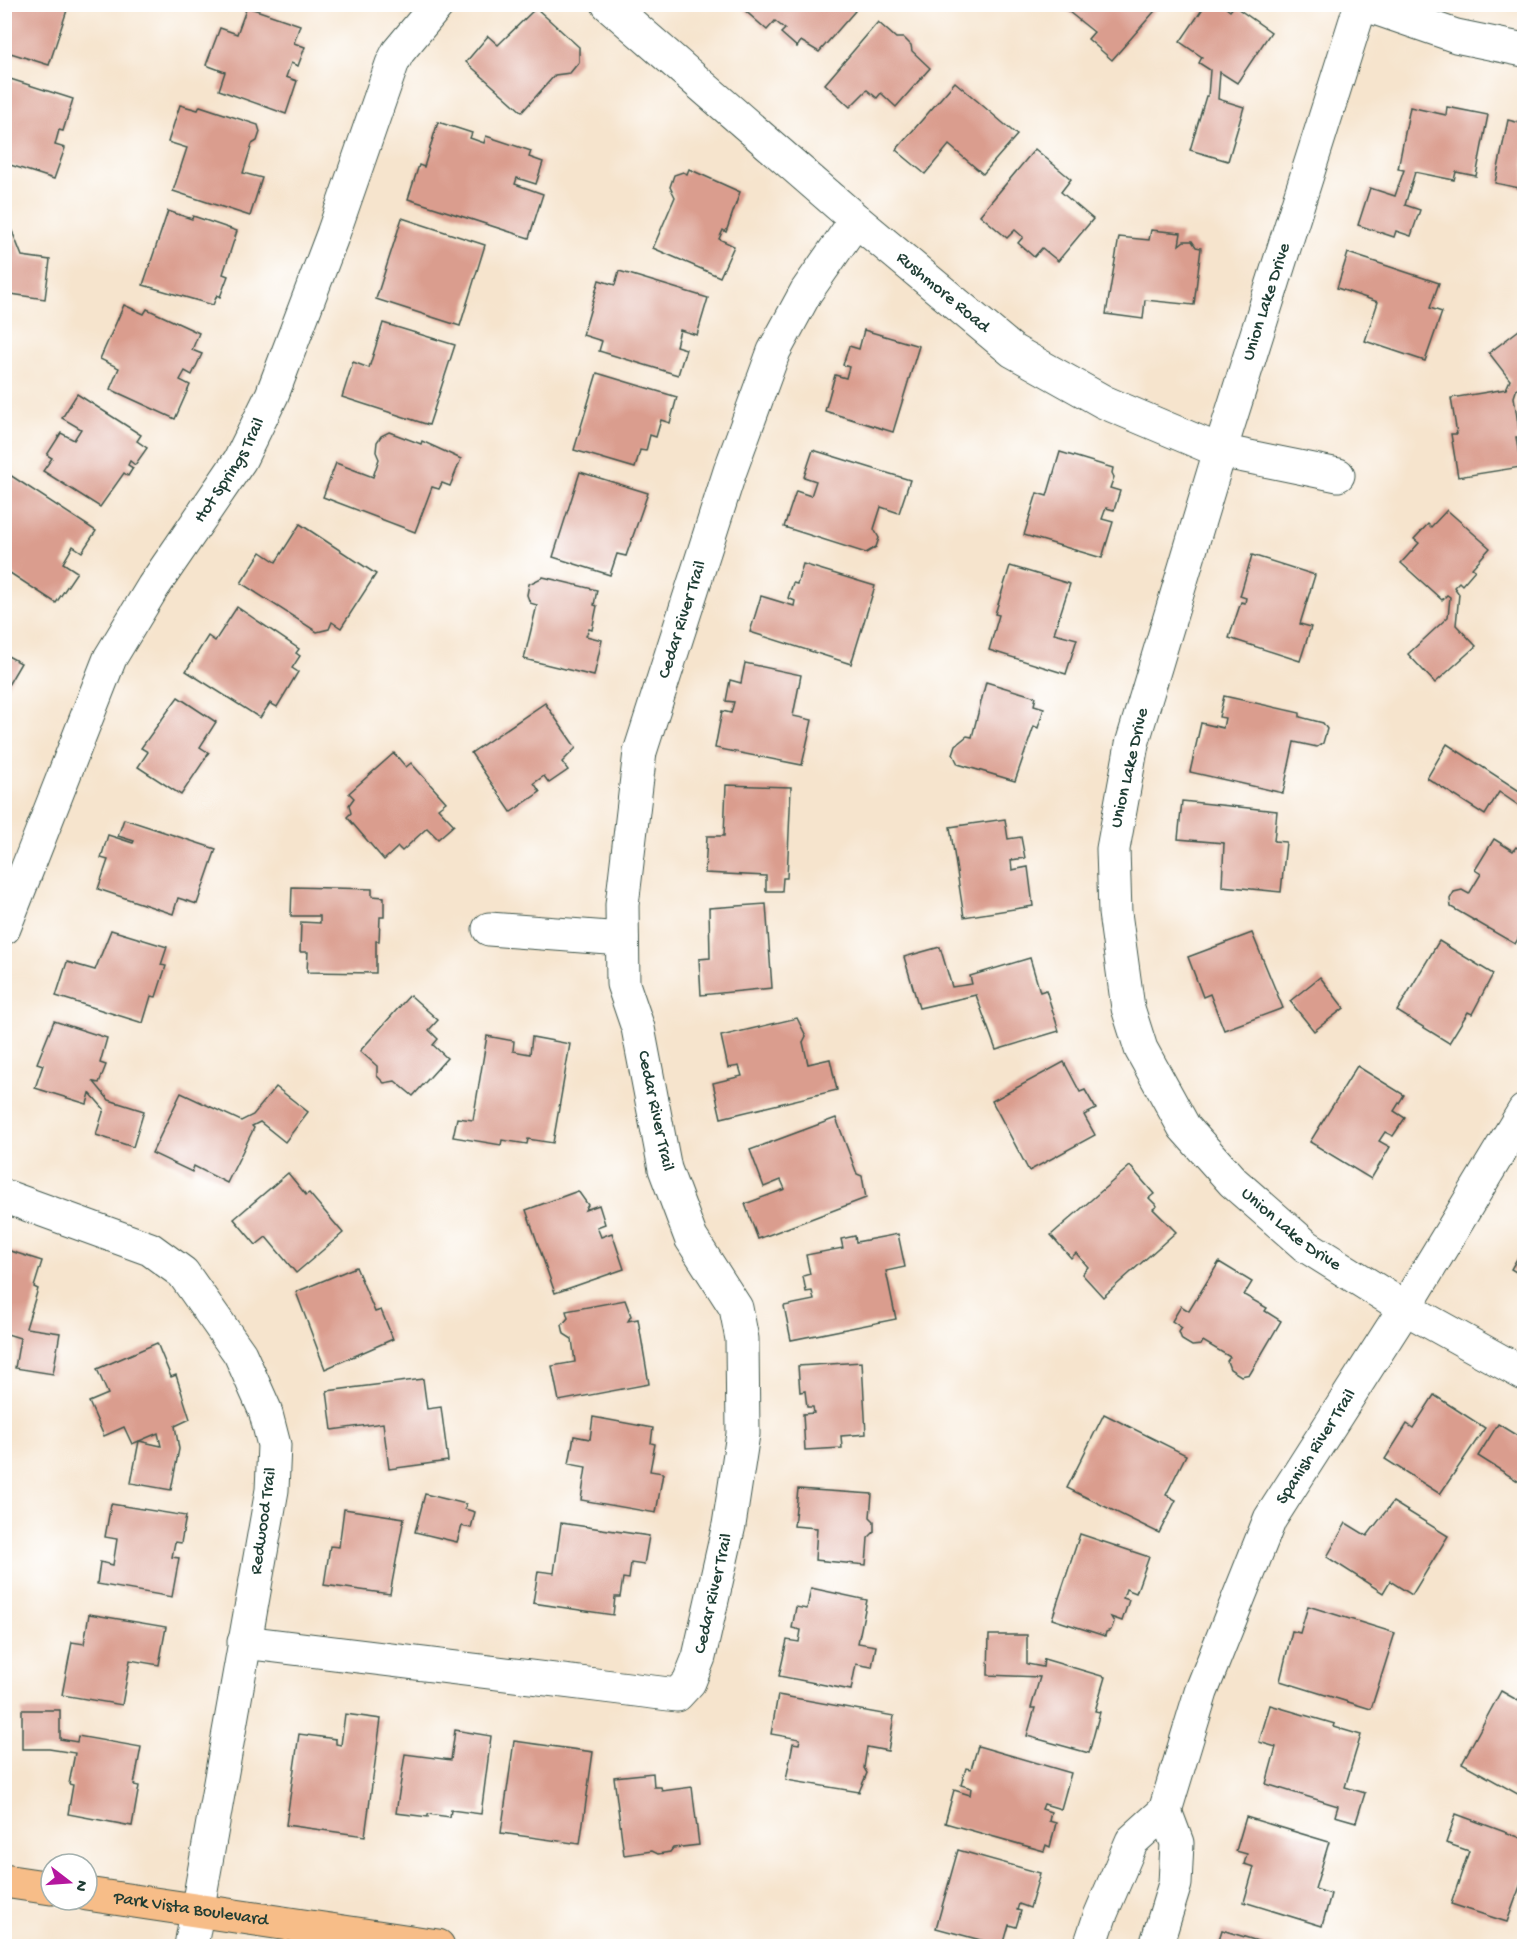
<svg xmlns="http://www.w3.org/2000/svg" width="1529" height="1951" viewBox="0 0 1529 1951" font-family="'Gochi Hand',sans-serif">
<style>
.building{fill:#da9d8e}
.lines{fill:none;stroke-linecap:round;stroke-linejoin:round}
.minor-casing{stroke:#3f564b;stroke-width:35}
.major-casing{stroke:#3f564b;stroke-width:35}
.minor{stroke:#fff;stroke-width:33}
.major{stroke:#f7bd88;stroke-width:33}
.labels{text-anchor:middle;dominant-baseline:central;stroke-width:4.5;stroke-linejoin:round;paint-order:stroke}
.street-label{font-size:18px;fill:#1f3d34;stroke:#fff}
</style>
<rect width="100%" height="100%" fill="#fff"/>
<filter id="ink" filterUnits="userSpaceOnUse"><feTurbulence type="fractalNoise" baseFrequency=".0167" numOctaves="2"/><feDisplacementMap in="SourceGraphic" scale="12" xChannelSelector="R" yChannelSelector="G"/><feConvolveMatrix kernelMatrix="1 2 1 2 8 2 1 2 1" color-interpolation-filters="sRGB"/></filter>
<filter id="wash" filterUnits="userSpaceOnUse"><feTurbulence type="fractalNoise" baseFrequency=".008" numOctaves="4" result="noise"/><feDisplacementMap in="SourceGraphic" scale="24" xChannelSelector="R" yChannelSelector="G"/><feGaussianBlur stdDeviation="1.35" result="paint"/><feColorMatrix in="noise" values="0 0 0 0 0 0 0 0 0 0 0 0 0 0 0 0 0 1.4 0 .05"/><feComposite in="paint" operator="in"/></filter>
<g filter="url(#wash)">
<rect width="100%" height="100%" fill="#f6e4cd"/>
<g id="blocks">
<g class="building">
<path d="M4,4H69L49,65L4,51Z"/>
<path d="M743,4H848L855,11L819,52L801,41L797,47L781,33L785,29L775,21L767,30L741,7Z"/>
<path d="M1059,4H1161L1112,60L1088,39L1094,32Z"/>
<path d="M1206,4H1221L1230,11L1234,6L1271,32L1237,83L1220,72L1218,99L1244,107L1228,161L1190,150L1206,96H1208L1210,70L1199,63L1202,57L1180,42Z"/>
<path d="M247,7L300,25L294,43L305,47L298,66L291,63L286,77L297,81L286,114L219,90L225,72L206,65L220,28L237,34Z"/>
<path d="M536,8L579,47V62L570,73L555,75L522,112L466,62L488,36L498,45Z"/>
<path d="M878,22L896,38H904L911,45L912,51L930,68L896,107L881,93L877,98L867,90L850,107L825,84Z"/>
<path d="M4,77L73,99L63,131L59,130L55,145L65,148L54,179L4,163Z"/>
<path d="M955,82L1017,135L983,174L949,145L925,174L896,150Z"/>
<path d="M180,105L198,110L200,106L258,125L260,132L257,141L252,144L243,173L262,178L250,216L173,191L187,148L168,142Z"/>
<path d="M1410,107L1446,115L1447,107L1488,115L1476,176L1456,172L1454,180L1415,172L1405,205L1420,210L1411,236L1396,231L1394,237L1358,225L1370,188L1395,196L1404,170L1398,169Z"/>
<path d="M1508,120L1524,124V189L1495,183Z"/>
<path d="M438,122L472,133L470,138L484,143L486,136L531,151L529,157L543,162L536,184L517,178L515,184L543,194L529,238L408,199L419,165L424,167Z"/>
<path d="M1035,149L1071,179L1061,192L1093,219L1058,261L1042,248L1034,257L1018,243L1023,237L1015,230L1007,238L980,215Z"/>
<path d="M689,169L740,192L726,232L723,230L719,239L734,246L720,277L653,248L675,197L670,187L674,175L683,172L687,174Z"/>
<path d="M168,211L192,219L193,216L237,231L223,274L228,276L220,297L217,295L213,305L143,285Z"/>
<path d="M402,218L485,245L460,326L376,299Z"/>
<path d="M4,229L12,231L22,256L50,260L45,299L4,293L8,255L4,248Z"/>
<path d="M1151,230L1181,233L1179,245L1184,241H1192L1196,247L1201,248L1194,305L1145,300L1143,319L1106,314L1119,237L1149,240Z"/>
<path d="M1348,253L1439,283L1430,308L1442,312L1425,361L1365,341L1378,302L1337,288Z"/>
<path d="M619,271L708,298L697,335L680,330L676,346L686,349L678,375L599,351L602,341L583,335L599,280L615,285Z"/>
<path d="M124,305L144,314L147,309L199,333L192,350L202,354L192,375L185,371L180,380L190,385L175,419L110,389L119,368L100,359Z"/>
<path d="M383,323L455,345L429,425L342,397L353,362L369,368Z"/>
<path d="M864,330L919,346L893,432L825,411L835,375L846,378L849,367L843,365L849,346L859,349Z"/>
<path d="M1519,330L1524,337V384L1517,388L1514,397L1520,437H1516L1521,467L1458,477L1451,434H1457L1451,398L1506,389L1510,380L1489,353Z"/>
<path d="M597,373L677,397L670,423L661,420L656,437L650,435L646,451L640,450L635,468L574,450Z"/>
<path d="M77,394L141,435L137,441L147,448L135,465L130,461L128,465L133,468L128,476L124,473L100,507L43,471L52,458L47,455L61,433L74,440L81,429L62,418Z"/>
<path d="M389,432L421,444L422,441L461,459L450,486L442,483L439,489L432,487L415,532L323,497L336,463L373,477L379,459L376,452L377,442L381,436Z"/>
<path d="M813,450L910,480L899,513L881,507L874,529L879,538L876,547L866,553L784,527L796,491L811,496L816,481L804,477Z"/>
<path d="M1060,452L1113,468L1112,473L1114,477L1110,488L1120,491L1114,510L1106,508L1102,519L1113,522L1102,558L1024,535L1037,493L1047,496Z"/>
<path d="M580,472L648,493L626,556L617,554L610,575L553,557Z"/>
<path d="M10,475L96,531L82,552L73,546L63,563L77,572L56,603L4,569V518L7,513L4,511V482Z"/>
<path d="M1447,510L1490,548L1472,568L1475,570L1462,585L1459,582L1454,587L1459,594L1456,625L1476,646L1435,683L1408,654L1448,617L1450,597L1447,595L1442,600L1401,563L1419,543L1414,539L1428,524L1431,527Z"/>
<path d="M300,524L376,574L341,628L332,622L329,629L317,632L241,583L261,552L276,562Z"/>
<path d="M1252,555L1315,575L1300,624L1311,627L1300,661L1229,638L1241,602L1245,603L1246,598L1240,596Z"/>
<path d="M803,564L875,586L851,664L750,632L761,596L794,606L795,601L788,598L793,583L797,584Z"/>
<path d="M1010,566L1070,584L1054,633L1077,639L1066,674L989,650L999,615L995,614Z"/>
<path d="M543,577L597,590L594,605L597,606L592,630L589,629L586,636L602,640L594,676L524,659L537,605L530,603L527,595L529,584Z"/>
<path d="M237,607L299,649L296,653L300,656L292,668L298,672L277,707L270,703L260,718L186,671L208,636L215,641Z"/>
<path d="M4,654L21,663L4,692Z"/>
<path d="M745,663L801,675L793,716L812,720L802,765L715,748L722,711L731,713L734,702L726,701L730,680L741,683Z"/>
<path d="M986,682L1036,697L1034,705L1044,708L1038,728L1034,726L1015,781L958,764L953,754L956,745L967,736L972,737Z"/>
<path d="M1224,696L1300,713V717L1323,723L1327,729L1323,743L1317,747L1294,742L1283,793L1190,772L1201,723L1223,728L1225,718L1219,717Z"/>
<path d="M178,697L216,722L200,747L209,753L181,795L138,767L148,752L141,748Z"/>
<path d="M545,703L576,748L562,762L568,770L549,783L544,776L534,783L540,792L511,812L471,753Z"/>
<path d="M1447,744L1524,794V809L1499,792L1485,815L1427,778Z"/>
<path d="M394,753L406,767L411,763L446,802L438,808L454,825L438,839L427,828L402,851L398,847L384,860L347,817L351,813L349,805L354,798L349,793Z"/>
<path d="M726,785L791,787L787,878H783L782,891H766V876L705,873L707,836H724Z"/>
<path d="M1182,801L1277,811L1274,841L1286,842L1281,892L1222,886L1224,843L1178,839Z"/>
<path d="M124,819L216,849L197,904L178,898L173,914L98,889L108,860L101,858L108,835L133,843L134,841L118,836Z"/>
<path d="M1005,819L1008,839L1021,837L1025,858L1011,860L1012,870L1028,867L1033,906L964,917L950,827Z"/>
<path d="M1494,839L1513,851L1516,847L1524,852V929L1515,944L1451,907L1450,899L1454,892L1462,890L1469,894L1481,874L1475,870Z"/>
<path d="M292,887L372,889V896L384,897V917H380L379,941H376V973L307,972L308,952H300L301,922L320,923V916H291Z"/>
<path d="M766,904L772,988L701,995L699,959L710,958L709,908Z"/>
<path d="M111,930L167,947L161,965L166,966L156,997L151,996L143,1023L56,996L67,962L95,970Z"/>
<path d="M1252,933L1283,1008L1224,1030L1210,994L1203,997L1188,957Z"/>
<path d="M1439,941L1493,974L1472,1014L1468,1012L1449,1043L1397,1011Z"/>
<path d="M940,947L952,987L972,984L970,976L1030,958L1040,992L1046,990L1059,1031L996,1050L976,995L919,1008L904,957Z"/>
<path d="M1320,977L1344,1008L1314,1031L1290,1001Z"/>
<path d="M410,995L438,1020L429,1030L438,1039L433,1045L447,1058L413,1096L395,1081L384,1083L377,1076V1066L360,1051Z"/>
<path d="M797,1018L806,1036L803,1042L808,1064L830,1059L837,1090L721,1118L713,1083L742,1076L739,1066L728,1068L721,1036Z"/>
<path d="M54,1021L107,1038L100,1063L106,1065L99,1083L94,1082L109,1100L144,1111L133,1147L96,1135L104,1109L90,1093L87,1104L35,1088L43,1065L37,1063Z"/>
<path d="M487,1036L514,1041L513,1051L530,1054L532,1037L570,1044L553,1143L528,1139L527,1144L502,1140L501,1145L453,1137L457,1118L473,1120Z"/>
<path d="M1064,1062L1080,1092L1085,1090L1096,1109L1084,1115L1095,1135L1029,1171L992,1101Z"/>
<path d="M1357,1066L1404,1095L1394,1111L1405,1118L1393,1136L1385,1132L1379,1141L1390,1147L1371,1179L1310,1142Z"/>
<path d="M276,1087L308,1112L285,1142L260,1122L252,1126L254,1128L227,1183L194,1166L192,1172L152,1153L181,1093L241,1121L253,1115Z"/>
<path d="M836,1118L857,1174L862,1176L866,1198L758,1239L745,1204L785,1189L781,1180L764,1187L750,1150Z"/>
<path d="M1130,1166L1154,1194L1149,1198L1157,1206L1153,1209L1176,1232L1103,1297L1082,1274L1088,1267L1076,1253L1071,1258L1051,1235Z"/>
<path d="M288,1173L306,1195L309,1193L343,1233L296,1273L266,1237L256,1245L234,1219Z"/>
<path d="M578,1191L588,1205L585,1210L599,1205L605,1224L597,1227L601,1237L612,1233L624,1269L555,1293L526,1210Z"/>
<path d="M898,1234L905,1267L886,1271L896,1319L791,1340L784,1306L814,1300L812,1291L806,1292L803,1276L810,1274L806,1255L843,1248L841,1239L855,1236L856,1242Z"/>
<path d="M1524,1247V1277L1511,1269Z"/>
<path d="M4,1249L42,1261L34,1287L38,1289L26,1328L60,1333L53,1374L15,1368L20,1338L4,1333Z"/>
<path d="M1219,1262L1252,1282L1244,1295L1267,1308L1265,1311L1281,1321L1250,1374L1241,1376L1230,1369L1227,1361L1230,1357L1203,1341L1201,1345L1192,1346L1182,1340L1179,1332L1182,1328L1172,1321L1181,1306L1189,1311Z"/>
<path d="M356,1267L375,1312L381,1310L393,1339L325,1369L296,1292Z"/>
<path d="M625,1300L631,1316L628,1321L638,1319L649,1384L559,1401L552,1366L575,1362L572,1339L564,1334L562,1325L568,1318L566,1311Z"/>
<path d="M157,1343L171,1377L176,1375L190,1419L175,1426L179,1449L171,1490L131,1483L139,1441L161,1446L158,1433L132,1444L124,1427L104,1436L89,1402L108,1394L97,1369Z"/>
<path d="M862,1362L866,1434L841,1436L842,1448L805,1450L803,1414L814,1413L813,1407H807L805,1391L800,1392L798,1366Z"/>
<path d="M423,1379L427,1409L441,1407L448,1461L389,1469L383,1423L332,1430L327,1391Z"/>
<path d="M1434,1395L1485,1428L1440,1494L1385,1459L1407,1424L1413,1428Z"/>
<path d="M1104,1414L1186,1455L1166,1495L1176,1500L1159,1533L1067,1488Z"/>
<path d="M593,1417L653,1428L651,1443L655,1444L650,1471L663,1473L656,1513L581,1500L586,1467L569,1464L574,1436L590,1439Z"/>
<path d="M1498,1424L1524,1440V1485L1478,1456Z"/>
<path d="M798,1489L872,1494L870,1517L874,1521V1532L868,1538L866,1565L815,1560L817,1528L794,1526Z"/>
<path d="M425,1494L466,1504L465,1509L475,1512L471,1528L462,1526L457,1542L415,1532Z"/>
<path d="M1393,1502L1448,1536L1412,1595L1390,1581L1383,1593L1327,1557L1346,1523L1367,1536Z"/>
<path d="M111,1504L186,1516L181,1543L175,1542L172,1557L179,1558L172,1597L97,1584L100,1562L113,1565L117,1539L105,1537Z"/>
<path d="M344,1509L404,1518L390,1594L324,1585L330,1546L339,1547Z"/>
<path d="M561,1523L649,1536L644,1565L631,1563L629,1579L623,1578L620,1597H615L613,1615L533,1603L538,1571L554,1573Z"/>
<path d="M1080,1534L1149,1557L1136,1593L1126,1589L1123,1598L1129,1600L1122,1621L1111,1617L1114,1622L1111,1630L1106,1632L1105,1636L1052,1619Z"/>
<path d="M811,1588L867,1600L858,1643L876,1646L872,1667L856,1664L851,1690L779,1676L787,1640L799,1642L801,1630L792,1628L796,1607L807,1609Z"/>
<path d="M1308,1606L1395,1633L1371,1709L1280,1681L1292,1631L1300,1633Z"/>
<path d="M89,1614L166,1627L159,1665L130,1660L122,1705L62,1695L72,1642L84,1644Z"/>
<path d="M989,1635H1027V1664L1043,1667L1044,1659L1105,1677L1095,1711L1100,1712L1089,1753L1027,1736L1035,1708H1031L1040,1677L988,1675Z"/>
<path d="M1501,1691L1524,1704L1523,1797L1462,1763Z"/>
<path d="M778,1695L894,1716L888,1751L867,1747L864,1768L867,1773L859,1792L786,1780L793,1743L799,1744L800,1739L771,1734Z"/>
<path d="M1270,1705L1335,1724L1334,1727L1361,1735L1345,1787L1365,1793L1356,1822L1335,1816L1338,1806L1266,1784L1276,1747L1259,1742Z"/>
<path d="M22,1710H60V1739L77,1742L78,1736L141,1747L134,1785L139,1786L132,1826L68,1814L73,1785L69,1784L75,1753L49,1749H22Z"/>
<path d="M345,1714L381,1719L365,1836L286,1825L299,1734L336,1739V1744L341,1745Z"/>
<path d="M455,1730L491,1736L481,1814L451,1810L450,1817L428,1814V1817L396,1813L405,1754L451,1760Z"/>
<path d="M514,1741L593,1752L580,1844L501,1833Z"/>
<path d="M978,1746L1071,1773L1061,1809L1044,1804L1042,1809L1051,1812L1049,1821L1056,1823L1050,1847L1046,1845L1044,1851L945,1823L954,1790L970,1795L971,1788L961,1785L966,1768L971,1769Z"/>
<path d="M653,1773L654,1787H661L662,1791L692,1787L699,1845L673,1848L670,1852L658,1854L652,1851L624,1855L614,1777Z"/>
<path d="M1456,1814L1524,1839V1875L1507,1922L1451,1904L1469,1851L1446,1843Z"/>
<path d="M1246,1817L1329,1842L1315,1889L1331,1894L1322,1926L1244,1902L1254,1867L1244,1864L1247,1854L1236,1851Z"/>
<path d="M958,1850L1040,1873L1030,1908L1019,1904L1017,1910L1021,1911L1016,1927L1009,1925L1003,1946L936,1928Z"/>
<path d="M1222,1930L1274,1946H1217Z"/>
</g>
</g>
</g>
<g filter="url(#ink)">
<use href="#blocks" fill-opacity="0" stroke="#3f564b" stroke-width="1.5"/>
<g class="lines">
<g class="minor-casing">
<g id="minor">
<path id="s1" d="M608,4L856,220L1013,351L1104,402L1220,451L1338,475"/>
<path id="s2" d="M1361,4L1220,451L1132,744L1113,849L1115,913L1128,1008L1141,1049L1184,1127L1233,1182L1306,1246L1405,1308L1524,1374"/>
<path d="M1363,4L1456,36L1524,50"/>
<path id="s3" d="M4,928L110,658L153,587L240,460L272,395L333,234L392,64L398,52L438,4"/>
<path d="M489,929L622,939"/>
<path d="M4,1196L150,1249L183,1273L240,1354L265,1410L274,1445L272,1490L191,1946"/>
<path id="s4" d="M244,1642L677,1695L689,1682L699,1657L729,1525L743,1434L742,1339L736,1308L691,1238L665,1169L638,1028L623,984L622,905L640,752L730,471L774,351L806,292L856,220"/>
<path id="s5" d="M1090,1946L1100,1916L1132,1841L1165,1811L1201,1692L1270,1519L1405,1308L1524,1111"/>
<path d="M1156,1946L1175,1884L1177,1843L1165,1811"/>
</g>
</g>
<g class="major-casing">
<g id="major">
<path d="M4,1881L51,1888"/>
<path id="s6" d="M87,1894L438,1946"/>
</g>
</g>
<use href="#minor" class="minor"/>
<use href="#major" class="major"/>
</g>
</g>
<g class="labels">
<g class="street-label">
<text stroke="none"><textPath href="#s1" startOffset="442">Rushmore Road</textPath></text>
<text transform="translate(1267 302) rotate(-72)">Union Lake Drive</text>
<text stroke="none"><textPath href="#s3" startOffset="513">Hot Springs Trail</textPath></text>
<text stroke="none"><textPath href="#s4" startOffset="1554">Cedar River Trail</textPath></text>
<text transform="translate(1130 768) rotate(-77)">Union Lake Drive</text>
<text transform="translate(655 1111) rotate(78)">Cedar River Trail</text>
<text stroke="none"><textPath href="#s2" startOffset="1322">Union Lake Drive</textPath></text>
<text stroke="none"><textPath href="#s5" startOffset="554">Spanish River Trail</textPath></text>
<text transform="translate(264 1521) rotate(-82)">Redwood Trail</text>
<text stroke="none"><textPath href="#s4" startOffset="546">Cedar River Trail</textPath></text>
<text stroke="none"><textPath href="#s6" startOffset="105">Park Vista Boulevard</textPath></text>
</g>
</g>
<rect width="1529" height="1951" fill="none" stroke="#fff" stroke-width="24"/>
<g transform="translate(69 1882) rotate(107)"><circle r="28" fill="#ffffff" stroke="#a5b1ae" stroke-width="1.5"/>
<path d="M0-4.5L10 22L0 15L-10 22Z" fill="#b5179e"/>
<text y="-9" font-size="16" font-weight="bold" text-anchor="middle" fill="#1f3d34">N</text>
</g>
</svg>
